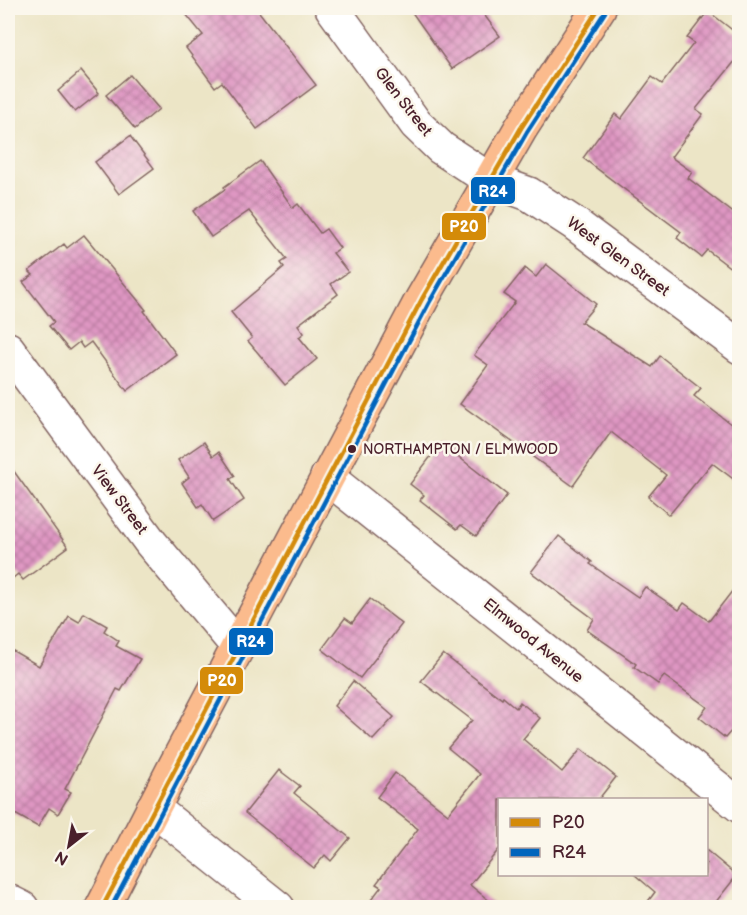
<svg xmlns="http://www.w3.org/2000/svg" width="747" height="915" viewBox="0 0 747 915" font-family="'Balsamiq Sans',sans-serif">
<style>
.building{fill:url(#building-cross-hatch)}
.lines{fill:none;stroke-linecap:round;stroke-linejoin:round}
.minor-casing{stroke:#836461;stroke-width:36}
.major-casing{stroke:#836461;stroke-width:36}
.minor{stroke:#fff;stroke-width:33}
.major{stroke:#fbbb8d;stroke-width:33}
.bus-1-casing{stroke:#fbf7ec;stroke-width:9}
.bus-2-casing{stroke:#fbf7ec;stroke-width:9}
.bus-1{stroke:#d48b09;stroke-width:4.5}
.bus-2{stroke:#0065bd;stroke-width:4.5}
.bus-dot{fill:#4a1f2b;stroke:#fbf7ec;stroke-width:2}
.labels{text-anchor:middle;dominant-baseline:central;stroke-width:5;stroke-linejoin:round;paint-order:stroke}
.bus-label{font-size:14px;fill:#4a1f2b;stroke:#fbf7ec;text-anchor:start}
.street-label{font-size:16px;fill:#4a1f2b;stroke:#fbf7ec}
.line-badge{stroke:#fbf7ec;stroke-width:2}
.badge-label{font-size:16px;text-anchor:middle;font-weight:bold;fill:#fff}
</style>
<defs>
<pattern id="building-cross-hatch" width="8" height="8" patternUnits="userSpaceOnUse" patternTransform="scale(1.5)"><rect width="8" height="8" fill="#df97c3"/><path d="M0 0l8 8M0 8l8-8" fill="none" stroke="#b77b9f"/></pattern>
</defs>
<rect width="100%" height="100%" fill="#fbf7ec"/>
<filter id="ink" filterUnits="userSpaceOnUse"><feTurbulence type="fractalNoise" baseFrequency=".0167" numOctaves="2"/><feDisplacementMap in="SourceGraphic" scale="12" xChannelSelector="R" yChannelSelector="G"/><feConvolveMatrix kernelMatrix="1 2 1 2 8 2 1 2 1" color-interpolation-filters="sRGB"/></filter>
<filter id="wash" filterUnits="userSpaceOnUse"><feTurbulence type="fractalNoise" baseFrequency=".008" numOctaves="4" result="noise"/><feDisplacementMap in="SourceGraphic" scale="24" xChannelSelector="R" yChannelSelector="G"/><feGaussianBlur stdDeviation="1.35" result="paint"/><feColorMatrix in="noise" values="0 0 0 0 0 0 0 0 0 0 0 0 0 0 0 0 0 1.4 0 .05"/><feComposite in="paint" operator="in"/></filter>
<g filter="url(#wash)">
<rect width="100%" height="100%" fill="#ece5c6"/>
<g id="blocks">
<g class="building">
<path d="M181,8H256L316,85L257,129L222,82L215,87L186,48L203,35Z"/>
<path d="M409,8H479L500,36L452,69Z"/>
<path d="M708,11L740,36V55L696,109L703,114L671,157L692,172L688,178L740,218V275L707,250L701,257L677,238L681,232L583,158L615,114L621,119L652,77L662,84L694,43L687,38Z"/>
<path d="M81,71L99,93L75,112L58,91Z"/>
<path d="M130,75L159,109L135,129L106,95Z"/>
<path d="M130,136L154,168L119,194L95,162Z"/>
<path d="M260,161L293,208L298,204L320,233L326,229L340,248L333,253L348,272L331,284L338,294L298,325L304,333L299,337L317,359L285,385L248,341L252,338L231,312L284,267L281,263L287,259L249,211L211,237L193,211L225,189L224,187Z"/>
<path d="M84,235L146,310L144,311L176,354L127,391L91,342L83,348L79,342L69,350L49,326L54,322L23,282L33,275L29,271L64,244L67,248Z"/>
<path d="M546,264L596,304L581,322L652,367L660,356L701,388L694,396L740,431V484L712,463L669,515L648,497L666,475L611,432L573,486L460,404L488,365L474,355L515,302L504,294L525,268L536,277Z"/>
<path d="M204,442L213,456L219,452L235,476L230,479L244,500L213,521L202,504L198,507L182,483L189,477L178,460Z"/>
<path d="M441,443L507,495L476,536L461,525L457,529L420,500L424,495L410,484Z"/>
<path d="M8,463L68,547L23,580L18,574L8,582Z"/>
<path d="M559,536L592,562L590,564L638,597L645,587L679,610L684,603L709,621L740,581V721L725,738L699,717L707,707L664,676L658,684L634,667L636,664L587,630L594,619L531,572Z"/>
<path d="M370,599L402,624L360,678L322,649L345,618L352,623Z"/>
<path d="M84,613L107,626L104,631L119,641L116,646L140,659L121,691L117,689L65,789L71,792L58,814L49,808L38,827L8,810V648L39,666L69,616L79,622Z"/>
<path d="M443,654L502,699L503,697L516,708L520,702L540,718L523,739L562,772L581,749L616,777L598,800H500V848L470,885L498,908H365L381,887L376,884L418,829L377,797L395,773L448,814L480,774L448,748L472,720L421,681Z"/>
<path d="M353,681L394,717L373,740L334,706Z"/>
<path d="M279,770L300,786L294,793L350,838L331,861L325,855L314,868L245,813Z"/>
<path d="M706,850L735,874H738L711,908H643L655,892L634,874H706Z"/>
</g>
</g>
</g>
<g filter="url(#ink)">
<use href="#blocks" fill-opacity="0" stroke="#836461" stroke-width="1.5"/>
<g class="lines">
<g class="minor-casing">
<g id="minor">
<path d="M332,8L416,124L441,148L490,180L529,194L575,224L740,347"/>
<path d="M8,349L151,543L238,647"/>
<path d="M327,477L740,806"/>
<path d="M153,808L278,908"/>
<path d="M8,901L22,908"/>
</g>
</g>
<g class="major-casing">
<path id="major" d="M102,908L175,766L422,299L521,128L599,8"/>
</g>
<use href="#minor" class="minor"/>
<use href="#major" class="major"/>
<g class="bus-1-casing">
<path id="bus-1" d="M102,908L422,299L521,128L599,8"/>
</g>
<g class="bus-2-casing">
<path id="bus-2" d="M111,908L429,303L527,132L605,12"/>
</g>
<use href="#bus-1" class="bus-1"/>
<use href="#bus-2" class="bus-2"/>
</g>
</g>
<circle class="bus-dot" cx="352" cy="449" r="5"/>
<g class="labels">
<g class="bus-label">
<text x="363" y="449">NORTHAMPTON / ELMWOOD</text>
</g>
<g class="street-label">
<text transform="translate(403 102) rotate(52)">Glen Street</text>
<text transform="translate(618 257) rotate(36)">West Glen Street</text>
<text transform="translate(119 500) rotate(53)">View Street</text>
<text transform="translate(533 641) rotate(39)">Elmwood Avenue</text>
</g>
</g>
<g class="line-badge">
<rect x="470" y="176" width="46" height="29" rx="6" fill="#0065bd"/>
<rect x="441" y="212" width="46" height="29" rx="6" fill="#d48b09"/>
<rect x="228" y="627" width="46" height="29" rx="6" fill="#0065bd"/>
<rect x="199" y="666" width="45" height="29" rx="6" fill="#d48b09"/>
</g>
<g class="badge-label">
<text x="493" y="197">R24</text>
<text x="464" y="232">P20</text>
<text x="251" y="647">R24</text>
<text x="222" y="686">P20</text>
</g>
<rect width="747" height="915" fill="none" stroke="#fbf7ec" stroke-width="30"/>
<rect x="498" y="798" width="210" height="78" fill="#fbf7ec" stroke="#b4a19f" stroke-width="1.5"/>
<rect x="510" y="818" width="30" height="9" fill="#d48b09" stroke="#b4a19f" stroke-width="1.5"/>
<text x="552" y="828" font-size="18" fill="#4a1f2b">P20</text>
<rect x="510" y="848" width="30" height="9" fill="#0065bd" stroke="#b4a19f" stroke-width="1.5"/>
<text x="552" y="858" font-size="18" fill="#4a1f2b">R24</text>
<g transform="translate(69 846) rotate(211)" stroke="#fbf7ec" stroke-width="4.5" paint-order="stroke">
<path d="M0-4.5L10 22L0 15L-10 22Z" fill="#4a1f2b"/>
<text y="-9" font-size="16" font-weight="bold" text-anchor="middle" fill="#4a1f2b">N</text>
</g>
</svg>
